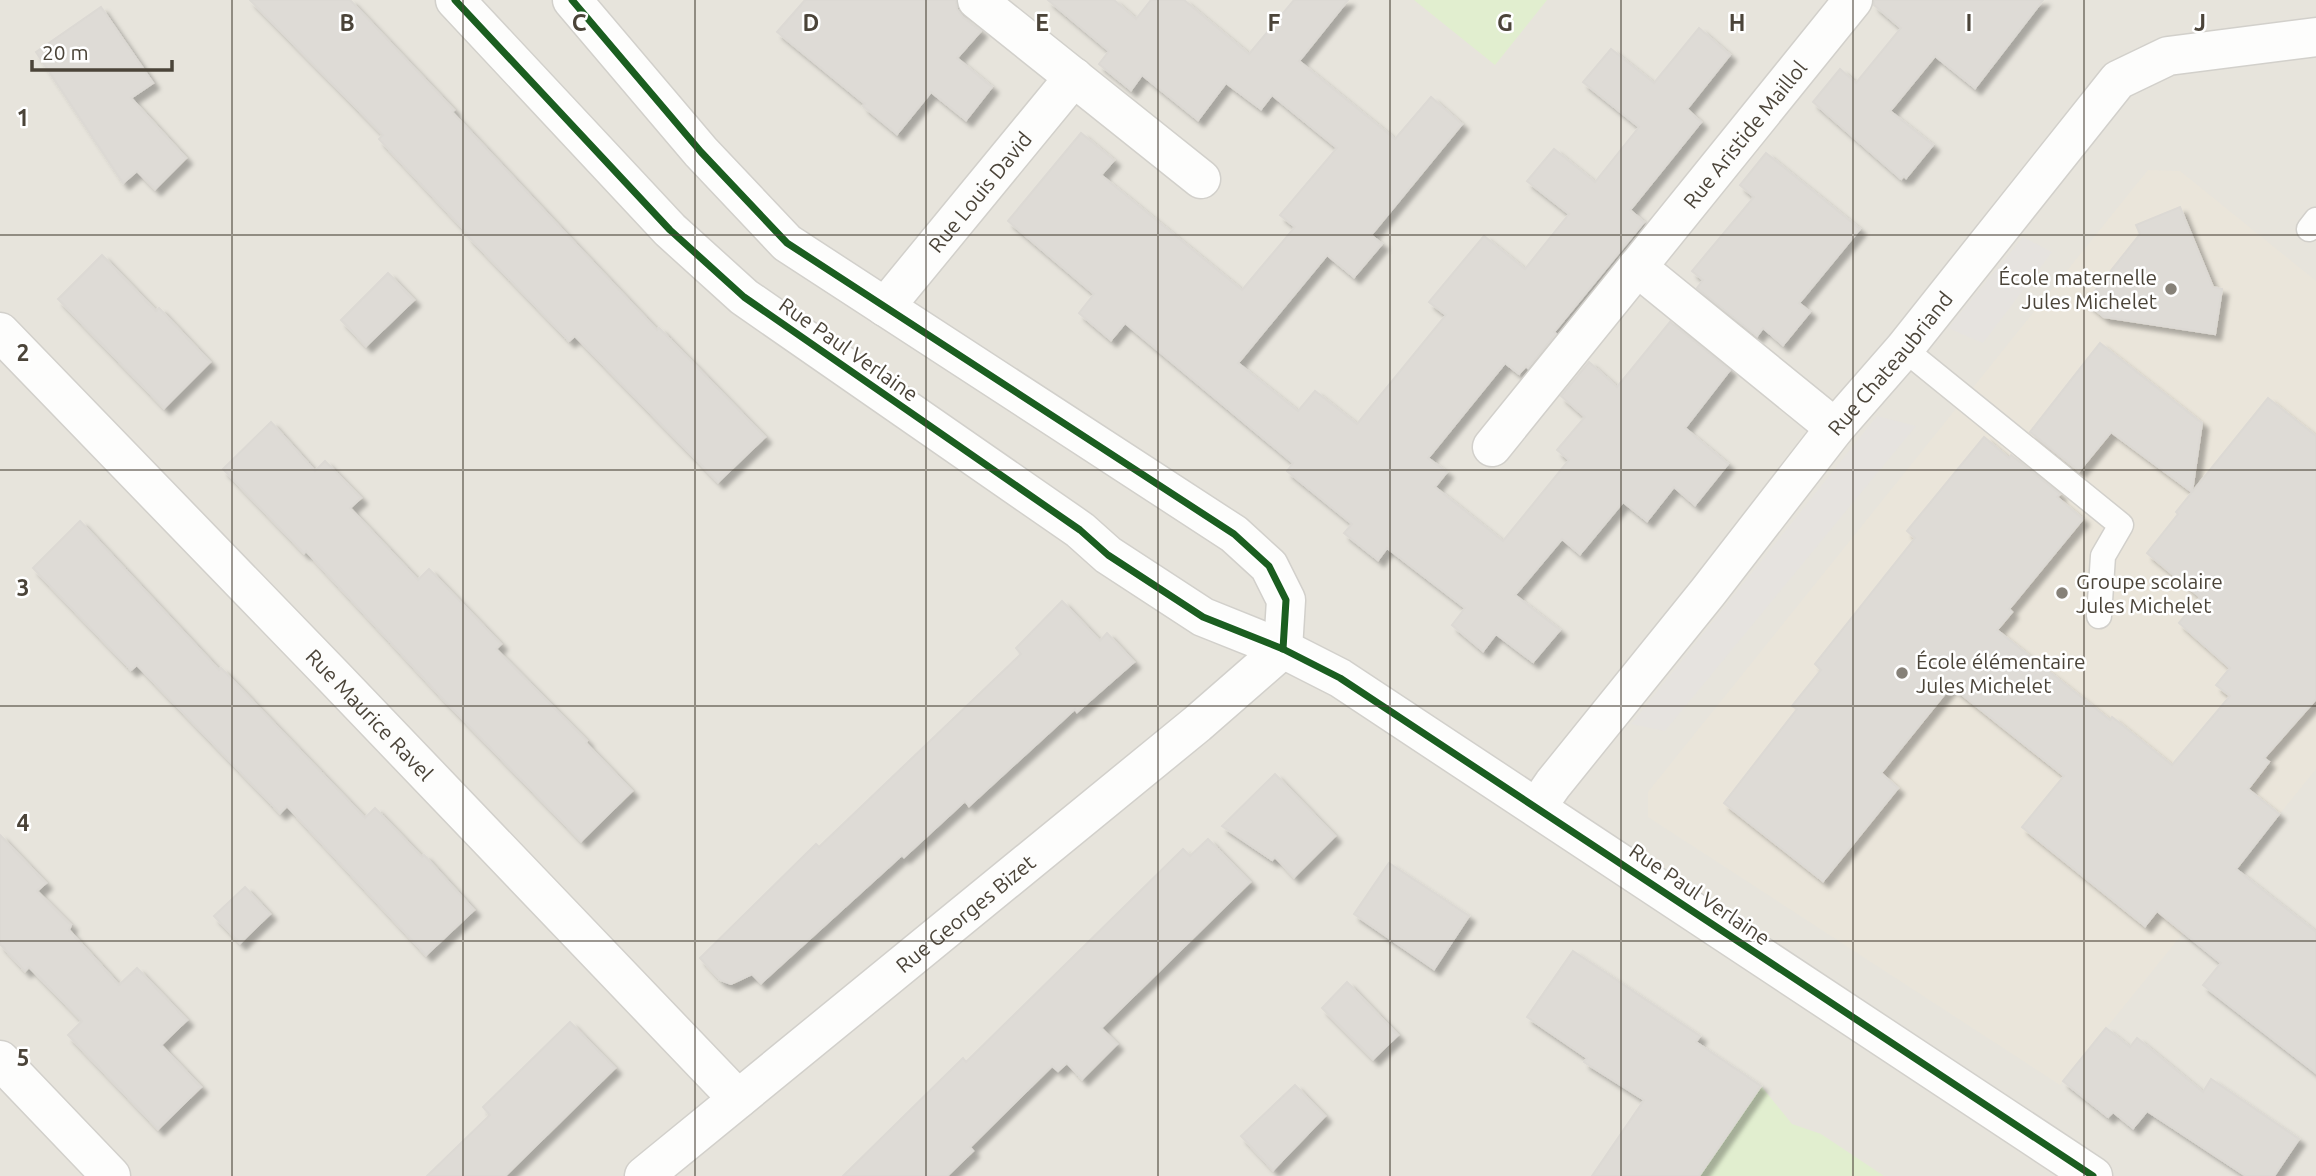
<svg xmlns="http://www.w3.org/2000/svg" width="2316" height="1176" viewBox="0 0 2316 1176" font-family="Ubuntu,sans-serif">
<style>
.residential{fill:#e7e4dc}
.education{fill:#eae5da}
.green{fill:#e1eecf}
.parking{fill:#e6e3df}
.building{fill:#dedbd6;stroke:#dcd9d4;stroke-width:2;filter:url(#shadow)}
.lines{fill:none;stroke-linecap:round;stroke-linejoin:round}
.lane-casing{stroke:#d2d0cb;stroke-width:27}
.street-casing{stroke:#d2d0cb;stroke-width:41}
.lane{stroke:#fdfdfc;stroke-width:24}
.street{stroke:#fdfdfc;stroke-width:38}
.cycleway-casing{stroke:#fff;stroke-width:11}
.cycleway{stroke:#1b5e20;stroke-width:7}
.grid{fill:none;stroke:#4b4439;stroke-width:2;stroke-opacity:0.55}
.poi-dot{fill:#868178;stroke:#fff;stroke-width:2.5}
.labels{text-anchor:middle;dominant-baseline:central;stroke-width:5;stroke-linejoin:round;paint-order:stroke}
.street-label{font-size:21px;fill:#4b4439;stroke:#fff}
.poi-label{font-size:21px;fill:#4b4439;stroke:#fff;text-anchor:start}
.grid-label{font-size:23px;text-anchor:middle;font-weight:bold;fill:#4b4439;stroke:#fff;stroke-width:5;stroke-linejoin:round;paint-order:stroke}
</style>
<defs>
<filter id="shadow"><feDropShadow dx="6" dy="6" stdDeviation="2" flood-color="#0004"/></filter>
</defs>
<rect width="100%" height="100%" fill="#f4f2ee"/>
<rect class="residential" x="0" y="0" width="2316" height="1176"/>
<path class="education" d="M2148,170L2180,171L2316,281V769L2060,1085L1648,817V792Z"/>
<g class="green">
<path d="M1414,0H1547L1495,65Z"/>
<path d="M1761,1086L1792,1124L1821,1134L1884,1176H1699Z"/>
</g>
<g class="parking">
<path d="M2023,237L2052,252L1983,343L1948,328Z"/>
<path d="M1877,416L1916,426L1665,731L1631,724Z"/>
</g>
<g class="building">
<path d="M250,0H350L454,110L452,112L570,238L657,330L659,328L765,437L718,482L575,336L569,341L468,236L469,235L379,139L383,135Z"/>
<path d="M805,0H956L957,9L963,17L981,31L957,58L992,87L966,120L931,92L897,134L863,106L865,104L777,32Z"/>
<path d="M1048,0H1114L1136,19L1151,0H1184L1249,54L1294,0H1348L1299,61L1395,139L1431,97L1462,124L1371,235L1382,244L1354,277L1327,255L1238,363L1298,411L1315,391L1357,424L1446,315L1429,302L1484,236L1525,269L1569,214L1527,181L1554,149L1595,182L1639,127L1583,82L1611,49L1654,83L1699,28L1730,55L1687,109L1701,122L1630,210L1644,222L1554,332L1556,334L1528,368L1526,366L1519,374L1505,363L1428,458L1447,472L1435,487L1503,541L1569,460L1557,450L1585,417L1561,396L1589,362L1617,387L1670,322L1730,370L1685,428L1728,464L1695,505L1674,487L1647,521L1623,502L1580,554L1562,539L1515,595L1560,630L1533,662L1496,634L1483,651L1452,625L1465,608L1387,548L1378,560L1344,533L1352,524L1287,471L1293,463L1125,323L1111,340L1079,313L1094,294L1008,221L1081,133L1114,160L1101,175L1242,290L1295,227L1280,215L1337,148L1272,95L1261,109L1226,83L1198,120L1142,75L1131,90L1099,64L1109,51Z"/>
<path d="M1874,0H2043L1975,88L1935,56L1890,111L1933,145L1906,178L1904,176L1901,179L1813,102L1840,69L1856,83L1901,28L1874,5Z"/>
<path d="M101,7L153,83L131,98L186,158L155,189L137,171L123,183L36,52Z"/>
<path d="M1766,153L1860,229L1799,303L1810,312L1783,345L1763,328L1757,336L1697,288L1703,280L1692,271L1754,197L1740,185Z"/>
<path d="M2180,207L2213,287L2222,289L2215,334L2104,317L2086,302L2140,234L2136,225Z"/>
<path d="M102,255L156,311L159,308L210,362L164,408L58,299Z"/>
<path d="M388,273L414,300L366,346L341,320Z"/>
<path d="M2100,343L2202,423L2192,492L2111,432L2079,471L2030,432Z"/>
<path d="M2268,398L2316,436V699L2264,758L2269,762L2248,789L2279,814L2236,869L2316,932V1073L2203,985L2221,963L2157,911L2145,926L2022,827L2064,776L1951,686L1881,773L1898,788L1823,881L1724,803L1797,709L1792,706L1821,670L1815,664L1915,538L1907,531L1984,437L2009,458L2011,455L2060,494L2057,497L2083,519L2009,609L2012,612L1997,630L2110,720L2112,717L2172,765L2230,696L2216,685L2230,668L2179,623L2200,597L2147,553L2178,514L2176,512Z"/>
<path d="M271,422L315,471L325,461L361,498L350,508L418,580L429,569L501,644L496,649L587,741L586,743L632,791L581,841L444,700L306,551L304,553L223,469Z"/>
<path d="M80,521L219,670L221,668L365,818L375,808L422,857L424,855L474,910L426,955L287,806L280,813L137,665L131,670L33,568Z"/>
<path d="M1062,601L1100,641L1107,633L1134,662L1077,712L1075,709L969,806L965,801L904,857L902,855L761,983L752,974L731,984L720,980L700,958L816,844L819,847L1021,654L1016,648Z"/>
<path d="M1275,774L1335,836L1294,877L1275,857L1272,860L1222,826Z"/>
<path d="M0,835L46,883L37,891L71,925L69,930L119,985L137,968L187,1020L161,1045L201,1087L158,1129L68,1035L82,1021L29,967L25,971L0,944Z"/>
<path d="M1208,839L1250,882L1101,1028L1117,1044L1082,1079L1067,1063L1058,1071L1052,1066L970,1147L973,1151L947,1176H843L963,1058L966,1062L1183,849L1190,856Z"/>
<path d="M1389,863L1469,916L1434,969L1354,914Z"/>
<path d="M245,887L270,914L240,943L214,916Z"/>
<path d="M1573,951L1700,1036L1696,1042L1761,1086L1699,1176H1592L1644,1100L1584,1062L1587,1058L1527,1017Z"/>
<path d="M1347,982L1398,1035L1373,1059L1322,1008Z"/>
<path d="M570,1022L615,1068L505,1176H427L490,1115L483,1107Z"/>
<path d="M2106,1028L2130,1047L2137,1038L2203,1092L2211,1079L2299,1139L2274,1176H2246L2147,1111L2133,1128L2113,1112L2108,1117L2063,1081Z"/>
<path d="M1295,1085L1325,1116L1273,1170L1241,1136Z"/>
</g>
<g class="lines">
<g class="lane-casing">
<g id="lane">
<path d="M2309,229L2316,220"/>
<path d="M1904,349L2121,525L2103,556L2099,616"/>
</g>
</g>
<g class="street-casing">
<g id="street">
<path d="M455,0L670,230L744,297L1080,530L1108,555L1203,617L1283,649L1340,678L2093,1176"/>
<path d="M572,0L701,152L787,243L1234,534L1269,566L1286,600L1283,649"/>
<path d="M977,0L1201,179"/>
<path d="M1637,267L1835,428"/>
<path id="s1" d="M885,307L1074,77"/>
<path id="s2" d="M0,332L333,676L738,1099"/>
<path id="s3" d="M1492,447L1853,0"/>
<path id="s4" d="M1537,807L1553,784L1708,592L1835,428L1904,349L2118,80L2168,56L2316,37"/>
<path d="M0,1060L111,1176"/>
<path id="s5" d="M644,1176L1197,724L1283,649"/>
</g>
</g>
<use href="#lane" class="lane"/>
<use href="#street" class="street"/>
<g class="cycleway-casing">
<g id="cycleway">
<path d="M455,0L670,230L744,297L1080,530L1108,555L1203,617L1283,649L1340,678L2093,1176"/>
<path d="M572,0L701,152L787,243L1234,534L1269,566L1286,600L1283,649"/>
</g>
</g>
<use href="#cycleway" class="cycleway"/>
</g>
<path class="grid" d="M232,0V1176M463,0V1176M695,0V1176M926,0V1176M1158,0V1176M1390,0V1176M1621,0V1176M1853,0V1176M2084,0V1176M0,235H2316M0,470H2316M0,706H2316M0,941H2316"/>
<g class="poi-dot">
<circle cx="2171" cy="289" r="7"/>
<circle cx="2062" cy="593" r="7"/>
<circle cx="1902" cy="673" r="7"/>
</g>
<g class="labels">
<g class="street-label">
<text stroke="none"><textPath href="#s3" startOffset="402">Rue Aristide Maillol</textPath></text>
<text stroke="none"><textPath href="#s1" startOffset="149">Rue Louis David</textPath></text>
<text transform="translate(849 349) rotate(35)">Rue Paul Verlaine</text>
<text stroke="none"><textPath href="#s4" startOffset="567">Rue Chateaubriand</textPath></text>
<text stroke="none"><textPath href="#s2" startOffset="532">Rue Maurice Ravel</textPath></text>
<text transform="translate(1700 894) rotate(34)">Rue Paul Verlaine</text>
<text stroke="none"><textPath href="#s5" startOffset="415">Rue Georges Bizet</textPath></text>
</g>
<g class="poi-label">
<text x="2157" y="277" text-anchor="end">École maternelle<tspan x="2157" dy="24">Jules Michelet</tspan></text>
<text x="2076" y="581">Groupe scolaire<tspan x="2076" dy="24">Jules Michelet</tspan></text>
<text x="1916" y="661">École élémentaire<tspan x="1916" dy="24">Jules Michelet</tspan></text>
</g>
</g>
<g class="grid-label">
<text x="347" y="31">B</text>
<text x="579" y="31">C</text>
<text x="811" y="31">D</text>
<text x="1042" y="31">E</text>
<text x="1274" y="31">F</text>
<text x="1505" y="31">G</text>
<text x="1737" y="31">H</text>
<text x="1969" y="31">I</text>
<text x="2200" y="31">J</text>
<text x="23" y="126">1</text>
<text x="23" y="361">2</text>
<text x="23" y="596">3</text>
<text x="23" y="831">4</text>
<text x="23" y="1066">5</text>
</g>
<path d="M32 60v10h140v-10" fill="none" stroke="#4b4439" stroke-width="3.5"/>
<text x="42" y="60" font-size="21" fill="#4b4439" stroke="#ffffff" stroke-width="5" paint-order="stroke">20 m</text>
</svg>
